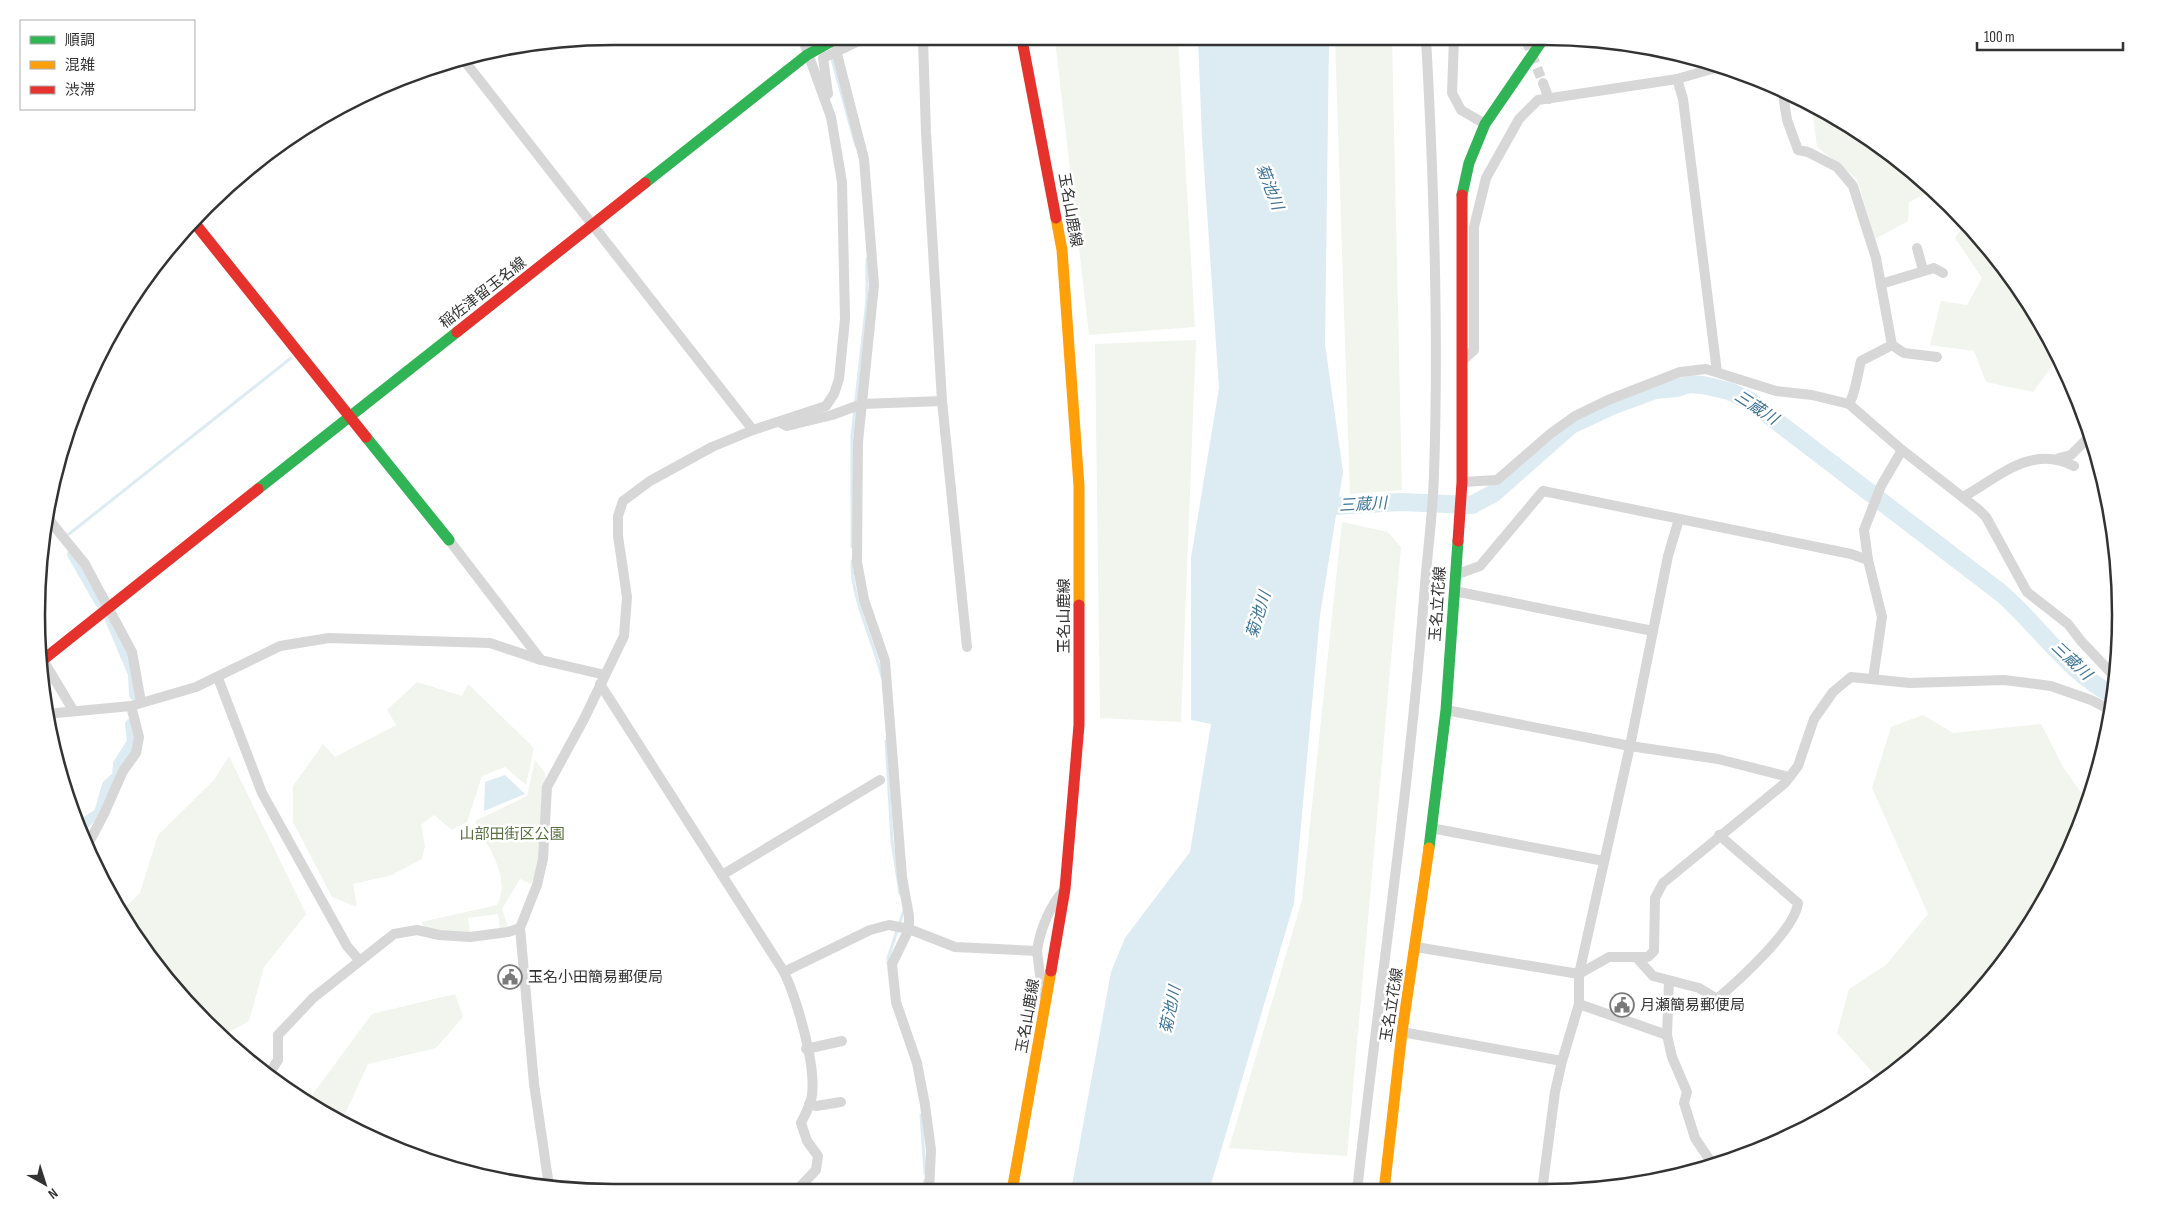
<svg xmlns="http://www.w3.org/2000/svg" width="2157" height="1229" viewBox="0 0 2157 1229" font-family="'Sofia Sans Condensed','Noto Sans JP',sans-serif">
<style>
.green{fill:#f1f5ed}
.water{fill:#ddebf3}
.lines{fill:none;stroke-linecap:round;stroke-linejoin:round}
.stream{stroke:#ddebf3;stroke-width:3}
.canal{stroke:#ddebf3;stroke-width:10}
.river{stroke:#ddebf3;stroke-width:18}
.street-tunnel{stroke:#d6d6d6;stroke-width:10;stroke-dasharray:10 5;stroke-linecap:butt}
.street{stroke:#d7d7d7;stroke-width:10}
.fast{stroke:#30b455;stroke-width:11}
.slow{stroke:#ff9f0a;stroke-width:11}
.jam{stroke:#e5322d;stroke-width:11}
.labels{text-anchor:middle;dominant-baseline:central;stroke-width:5;stroke-linejoin:round;paint-order:stroke}
.street-label{font-size:15px;fill:#333;stroke:#fff}
.park-label{font-size:15px;fill:#56703f;stroke:#fff}
.poi-label{font-size:15px;fill:#333;stroke:#fff;text-anchor:start}
.water-label{font-size:16px;font-style:italic;fill:#3f7597;stroke:#fff}
.rim{fill:none;stroke:#333;stroke-width:2.5}
</style>
<rect width="100%" height="100%" fill="#fff"/>
<g class="green">
<path d="M1335,38H1392L1402,490L1350,494Z"/>
<path d="M1055,39H1178L1195,327L1089,335Z"/>
<path d="M1812,108L1864,134L1951,205L2023,293L2058,358L2033,392L1986,382L1974,351L1930,345L1941,301L1967,305L1982,278L1955,238L1965,224L1946,210L1932,191L1909,202L1908,221L1875,239L1857,179L1817,147Z"/>
<path d="M1196,340L1181,722L1100,718L1095,344Z"/>
<path d="M1342,522L1388,532L1401,547L1347,1156L1229,1148L1302,900Z"/>
<path d="M417,682L462,696L468,684L534,748L526,785L505,767L482,776L467,822L452,830L434,815L421,825L425,846L422,859L392,875L353,884L357,907L332,897L293,822V786L323,744L335,757L396,725L387,710Z"/>
<path d="M1923,715L1953,733L2041,724L2063,767L2087,801L2077,836L2023,936L1951,1024L1879,1079L1837,1033L1849,989L1886,965L1928,914L1872,788L1891,727Z"/>
<path d="M229,756L306,914L264,967L249,1021L224,1035L180,996L120,912L140,893L158,835L214,780Z"/>
<path d="M535,760L545,773L546,781L539,861L531,884L520,879L502,909L508,927L500,928L498,914L468,918L470,932L456,933L425,928L421,922L497,905C512,877 487,846 475,821L527,796Z"/>
<path d="M455,994L463,1017L436,1048L368,1064L342,1120L307,1102L372,1014Z"/>
</g>
<g class="water">
<path d="M1329,38L1325,344L1343,472L1320,615L1294,903L1209,1191H1071L1111,972L1125,938L1190,852L1211,724L1191,720V558L1219,388L1202,138L1198,39Z"/>
<path d="M505,775L525,794L484,811L485,782Z"/>
</g>
<g class="lines">
<g class="stream">
<path d="M832,59L856,146"/>
<path d="M69,534L291,358"/>
<path d="M852,547V436L867,300V259"/>
<path d="M852,561C851,600 873,638 882,677"/>
<path d="M886,741L892,841L900,894"/>
<path d="M888,963V958L904,910"/>
<path d="M921,1115L925,1173"/>
<path d="M923,1191L925,1180"/>
</g>
<g class="canal">
<path d="M72,554L100,603"/>
<path d="M109,617L133,674L134,695"/>
<path d="M79,832L87,821L99,813L107,785L117,776L118,764L132,742L130,724"/>
</g>
<path class="river" d="M1315,510L1318,507L1400,502L1472,505L1494,493L1571,425L1614,405L1655,390L1677,388L1690,384L1703,385L1729,391L1750,401L2001,593C2038,625 2068,672 2113,695"/>
<path class="street-tunnel" d="M1526,40L1543,83"/>
<g class="street">
<path d="M1454,38L1452,93L1461,110L1485,124"/>
<path d="M923,40L926,133L942,401L967,647"/>
<path d="M836,50L864,159L874,285L858,442L857,562L864,600L885,661L902,877L909,916V929L892,964L896,1002L917,1063L925,1105L931,1150L929,1191"/>
<path d="M463,59L753,430"/>
<path d="M1677,79L1683,99L1717,372"/>
<path d="M1543,83L1549,99"/>
<path d="M828,94L823,58L861,40"/>
<path d="M1783,94L1787,120L1798,150L1808,152L1837,167L1853,186L1876,258L1892,345L1861,361C1857,376 1856,392 1849,404"/>
<path d="M1917,248L1923,270"/>
<path d="M1881,284L1934,268L1943,273"/>
<path d="M1892,345L1904,353L1937,357"/>
<path d="M1463,360L1474,350V227L1486,178L1519,119L1538,100L1677,79L1722,66"/>
<path d="M779,422L787,426L832,415L862,404L942,401"/>
<path d="M2059,458L2071,455L2090,436"/>
<path d="M1462,482L1497,480L1550,434L1575,416L1608,400L1680,372L1706,369L1776,391L1812,395L1849,404L1902,450L1979,510L1986,517L2027,592L2068,624L2081,641L2115,677"/>
<path d="M1963,497C1999,477 2031,444 2074,466"/>
<path d="M46,516L85,564L132,652L141,702"/>
<path d="M449,540L541,660"/>
<path d="M1455,575L1480,566L1543,491L1851,554L1868,560"/>
<path d="M1454,591L1653,631"/>
<path d="M43,660L73,710"/>
<path d="M218,678L262,793L347,946L359,960"/>
<path d="M1873,679L1882,617L1868,560L1864,530L1881,486L1902,450"/>
<path d="M600,684L784,972C797,1000 816,1064 812,1095C811,1104 805,1115 801,1123L807,1141L818,1156L816,1170L796,1191"/>
<path d="M1446,710L1630,746L1718,759L1789,777"/>
<path d="M46,714L131,706L196,687L280,646L329,638L490,643L541,660L605,675"/>
<path d="M1431,828L1604,861"/>
<path d="M86,848L104,814L123,771L136,753L139,737L131,706"/>
<path d="M722,875L880,780"/>
<path d="M1416,947L1579,974L1609,957H1648L1654,951L1655,898L1663,883L1785,783L1798,766L1814,719L1833,692L1851,677L1910,683L2004,680L2051,686L2091,700L2111,710"/>
<path d="M1037,951L1041,983L1045,996"/>
<path d="M1637,958L1653,976L1699,988L1717,999C1738,981 1795,930 1798,903L1719,835"/>
<path d="M784,972L870,930L889,925L909,929L955,947L1037,951C1040,929 1050,906 1064,890"/>
<path d="M1669,981L1667,1035L1672,1057L1687,1092L1684,1103L1695,1138L1713,1165"/>
<path d="M1579,1004L1667,1035"/>
<path d="M1402,1032L1562,1061"/>
<path d="M806,1049L842,1041"/>
<path d="M269,1074L278,1060V1035L313,998L394,934L417,930L439,935L470,937L508,932L520,928"/>
<path d="M809,1104L816,1106L841,1102"/>
<path d="M549,1186L534,1084L520,928L537,885L543,859L547,787L584,719L624,636L627,597L618,536V516L623,501L650,481L712,447L753,430L826,406L834,394L839,379L845,319L842,182L831,117L803,40"/>
<path d="M1357,1191C1379,989 1410,788 1425,584C1428,548 1433,511 1434,474C1439,329 1434,183 1426,38"/>
<path d="M1542,1191L1555,1092L1562,1061L1579,1004V974L1630,746L1668,556L1679,519"/>
</g>
<g class="fast">
<path d="M645,183L807,55L834,40"/>
<path d="M1462,195L1469,163L1485,124L1544,38"/>
<path d="M366,437L449,540"/>
<path d="M258,489L457,332"/>
<path d="M1429,848L1446,710L1458,541"/>
</g>
<g class="slow">
<path d="M1056,218L1062,250L1079,486V605"/>
<path d="M1012,1191L1051,971"/>
<path d="M1384,1191L1402,1032L1429,848"/>
</g>
<g class="jam">
<path d="M1022,40L1056,218"/>
<path d="M193,221L366,437"/>
<path d="M457,332L645,183"/>
<path d="M1458,541L1462,482V195"/>
<path d="M39,663L258,489"/>
<path d="M1051,971L1065,889L1079,725V605"/>
</g>
</g>
<defs>
<g id="civic-ring" transform="scale(1.25)"><circle r="9.5" fill="#fff" stroke="#7a7a7a" stroke-width="1.5"/><path d="M-.6-6.5H3V-4.5H.6V-3L4-1V1h2V6H-6V1h2V-1L-.6-3ZM-1.2 2.5V6h2.4V2.5Z" fill="#7a7a7a"/></g>
</defs>
<g fill-rule="evenodd">
<use href="#civic-ring" x="510" y="977"/>
<use href="#civic-ring" x="1622" y="1005"/>
</g>
<g class="labels">
<g class="street-label">
<text transform="translate(1070 210) rotate(80)">玉名山鹿線</text>
<text transform="translate(483 293) rotate(-38)">稲佐津留玉名線</text>
<text transform="translate(1438 604) rotate(-86)">玉名立花線</text>
<text transform="translate(1064 616) rotate(-90)">玉名山鹿線</text>
<text transform="translate(1392 1005) rotate(-81)">玉名立花線</text>
<text transform="translate(1028 1016) rotate(-80)">玉名山鹿線</text>
</g>
<g class="park-label">
<text x="512" y="834">山部田街区公園</text>
</g>
<g class="poi-label">
<text x="528" y="977">玉名小田簡易郵便局</text>
<text x="1640" y="1005">月瀬簡易郵便局</text>
</g>
<g class="water-label">
<text transform="translate(1269 187) rotate(69)">菊池川</text>
<text transform="translate(1756 408) rotate(33)">三蔵川</text>
<text transform="translate(1363 505) rotate(-3)">三蔵川</text>
<text transform="translate(1259 615) rotate(-73)">菊池川</text>
<text transform="translate(2071 661) rotate(43)">三蔵川</text>
<text transform="translate(1171 1010) rotate(-78)">菊池川</text>
</g>
</g>
<path d="M0 0H2157V1229H0ZM614 45H1543A569 569 0 0 1 2112 614V615A569 569 0 0 1 1543 1184H614A569 569 0 0 1 45 615V614A569 569 0 0 1 614 45Z" fill="#fff" fill-rule="evenodd"/>
<path class="rim" d="M614 45H1543A569 569 0 0 1 2112 614V615A569 569 0 0 1 1543 1184H614A569 569 0 0 1 45 615V614A569 569 0 0 1 614 45Z"/>
<rect x="20" y="20" width="175" height="90" fill="#ffffff" stroke="#adadad"/>
<rect x="30" y="36" width="25" height="8" fill="#30b455" stroke="#adadad"/>
<text x="65" y="45" font-size="15" fill="#333333">順調</text>
<rect x="30" y="61" width="25" height="8" fill="#ff9f0a" stroke="#adadad"/>
<text x="65" y="70" font-size="15" fill="#333333">混雑</text>
<rect x="30" y="86" width="25" height="8" fill="#e5322d" stroke="#adadad"/>
<text x="65" y="95" font-size="15" fill="#333333">渋滞</text>
<g transform="translate(45 1184) rotate(141)" stroke="#ffffff" stroke-width="4" paint-order="stroke">
<path d="M0-4L9 19L0 12L-9 19Z" fill="#333333"/>
<text y="-8" font-size="14" font-weight="bold" text-anchor="middle" fill="#333333">N</text>
</g>
<path d="M1977 42v8h146v-8" fill="none" stroke="#333333" stroke-width="2.5"/>
<text x="1984" y="42" font-size="15" fill="#333333" stroke="#ffffff" stroke-width="4" paint-order="stroke">100 m</text>
</svg>
